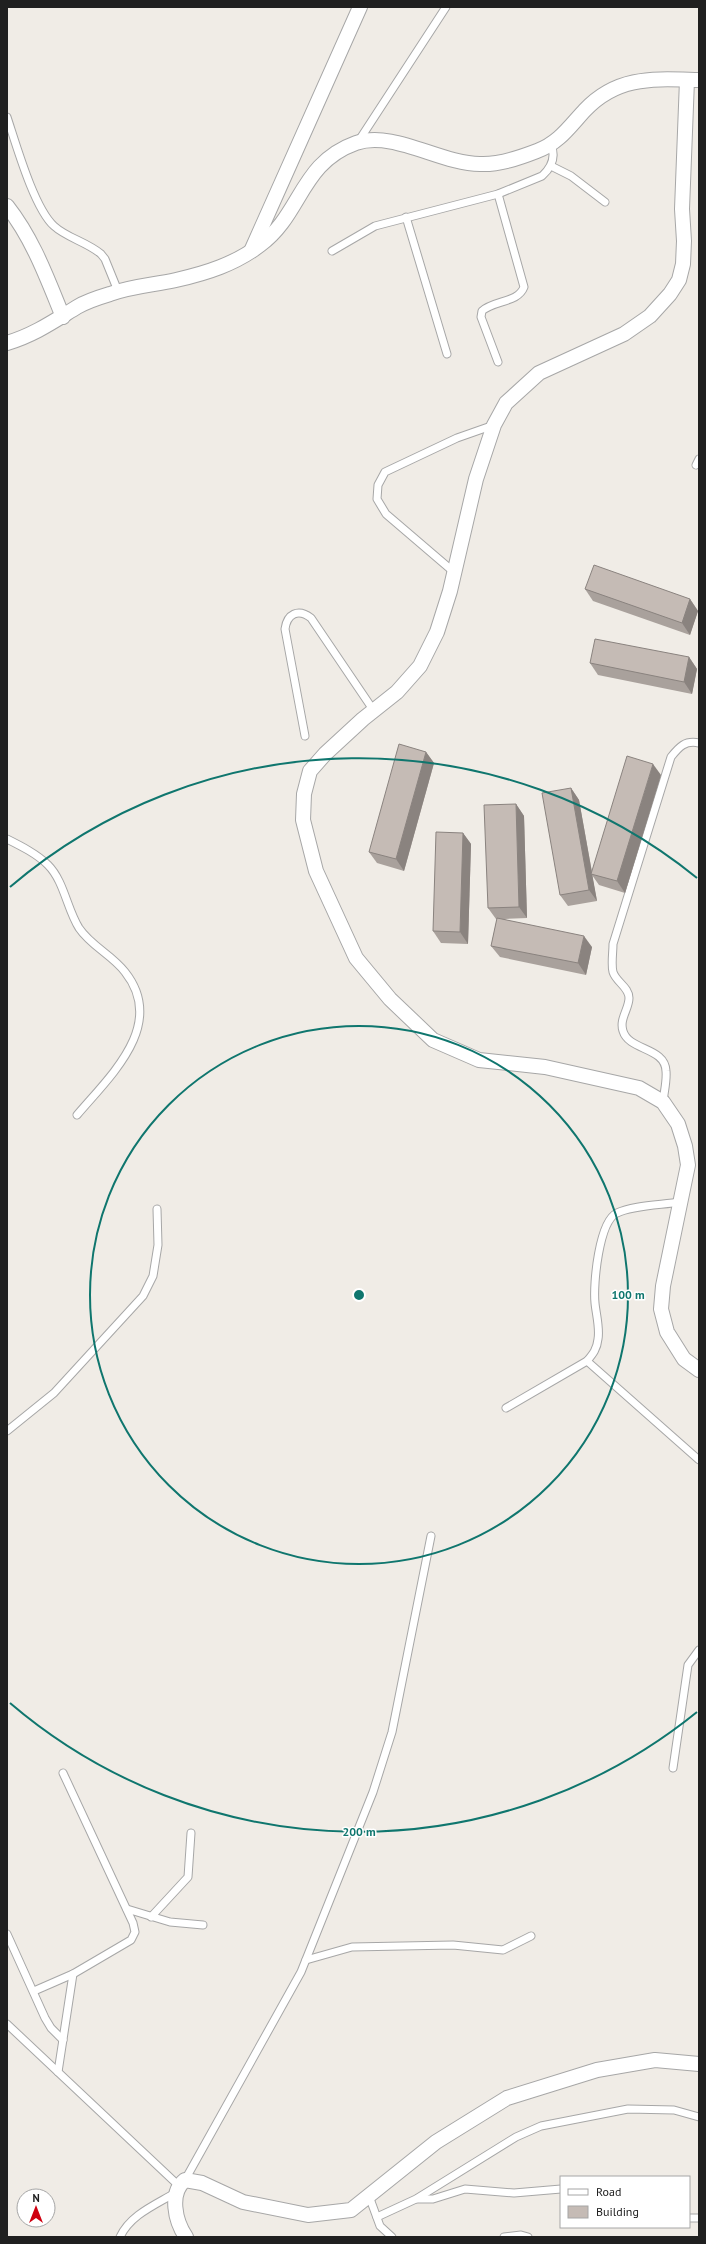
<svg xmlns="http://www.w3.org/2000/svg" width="706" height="2244" viewBox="0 0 706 2244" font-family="'PT Sans',sans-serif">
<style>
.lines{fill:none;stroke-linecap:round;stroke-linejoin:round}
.service-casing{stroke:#a7a7a7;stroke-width:9}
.minor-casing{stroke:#a7a7a7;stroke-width:16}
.service{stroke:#fff;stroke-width:7}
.minor{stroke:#fff;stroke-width:14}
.wall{fill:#a9a19c}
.shaded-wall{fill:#8a837f}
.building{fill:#c5bbb5;stroke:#8a837f}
.ring{fill:none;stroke:#0f766e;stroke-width:2}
.centre{fill:#0f766e;stroke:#fff;stroke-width:2}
.ring-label{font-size:12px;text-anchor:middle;font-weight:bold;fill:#0f766e;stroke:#fff;stroke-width:3;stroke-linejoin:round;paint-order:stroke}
</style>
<rect width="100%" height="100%" fill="#f0ece6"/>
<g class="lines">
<g class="service-casing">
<g id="service">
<path d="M7,117C16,144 34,208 54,226C67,238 87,242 101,254L105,259L118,291"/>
<path d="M358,142L446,7"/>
<path d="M551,166L571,176L605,202"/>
<path d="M406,217L447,354"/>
<path d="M332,251L375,226L498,194L542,176C552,167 556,157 551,145"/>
<path d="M498,362L481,317L482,311C494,300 518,303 524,287L498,194"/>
<path d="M696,465L699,459"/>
<path d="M455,573L386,514L377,499L378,485L385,472L457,438L494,425"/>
<path d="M305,736L285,629C287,614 298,608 311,618L374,711"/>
<path d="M7,839C21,846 37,854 48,865C64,881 67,909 79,928C91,946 112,955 125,972C167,1025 110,1076 77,1115"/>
<path d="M663,1102C664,1092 667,1081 666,1071C665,1047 629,1051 623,1031C619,1019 629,1009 629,998C629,987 616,982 613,972C611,964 613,953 613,944L671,757C679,747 685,740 699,743"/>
<path d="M587,1361L699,1460"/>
<path d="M506,1408L587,1361C593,1354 597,1349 598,1339C600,1328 596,1314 595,1303C593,1284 599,1221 617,1213C633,1205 662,1205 680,1202"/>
<path d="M7,1431L54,1393L143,1296L153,1276L158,1245L157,1209"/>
<path d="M673,1768L688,1665L699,1650"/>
<path d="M127,1909L170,1922L203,1925"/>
<path d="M151,1917L188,1877L191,1833"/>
<path d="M7,1934L45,2018L51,2028L63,2040"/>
<path d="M306,1960L352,1947L453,1945L503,1950L531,1936"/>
<path d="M34,1991L73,1974L131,1940L135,1932L133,1923L63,1773"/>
<path d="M7,2024L178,2185"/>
<path d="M58,2072L73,1974"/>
<path d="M185,2180L301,1972L373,1792L392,1732L431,1536"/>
<path d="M369,2196L380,2226L392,2237"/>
<path d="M417,2199H433L465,2189L514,2193L561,2189"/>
<path d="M377,2217L416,2199L516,2137L541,2126L628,2109L674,2110L699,2117"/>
<path d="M689,2218H699"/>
<path d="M120,2237C130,2215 155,2205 175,2193"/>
<path d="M504,2237L521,2235L528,2237"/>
</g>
</g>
<g class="minor-casing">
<g id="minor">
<path d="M687,80L682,209L684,241L683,264L679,280L670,294L650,316L624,334L539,373L506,403L494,425L476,479L450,591L437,632L420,666L397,692L363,719L325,754L310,771L304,794L303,820L316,871L356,958L390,999L433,1040L479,1060L545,1067L639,1088L663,1102L678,1124L685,1146L688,1165L663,1286L661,1309L667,1332L684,1359L699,1370"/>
<path d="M7,206C33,239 47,278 63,317"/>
<path d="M252,249L360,7"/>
<path d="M7,343C34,335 54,321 77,307C87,301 100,297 110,294C132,286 154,285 176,280C207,273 235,264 260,245C302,214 300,163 356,143C393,130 441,164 480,164C499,165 519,158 537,151C559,143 570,126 585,110C618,75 655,79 699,80"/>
<path d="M186,2237C175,2221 169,2193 185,2180L202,2183L243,2202L308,2215L351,2210L436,2142L507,2098L597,2070L655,2060L699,2064"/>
</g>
</g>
<use href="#service" class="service"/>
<use href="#minor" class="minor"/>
</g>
<g class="wall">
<path d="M585,589L690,599L698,611L690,635L593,601Z"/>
<path d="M689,657L697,669L692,694L598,675L590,663Z"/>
<path d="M426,752L434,763L404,871L377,863L369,852Z"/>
<path d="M661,775L625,893L599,885L592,875L597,901L568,906L560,895L571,788L579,800L592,872Z"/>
<path d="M516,804L524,816L527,918L504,919L592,947L586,975L500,957L491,946L497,919H496L488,908Z"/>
<path d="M463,833L471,844L468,944L441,943L433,931Z"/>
</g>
<g class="shaded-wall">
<path d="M690,599L698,611L690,635L682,623Z"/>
<path d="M689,657L697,669L692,694L684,682Z"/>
<path d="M426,752L434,763L404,871L396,859Z"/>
<path d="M653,764L661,775L625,893L617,881Z"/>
<path d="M571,788L579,800L597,901L589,890Z"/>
<path d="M516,804L524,816L527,918L519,907Z"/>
<path d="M463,833L471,844L468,944L460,932Z"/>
<path d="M584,936L592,947L586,975L578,963Z"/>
</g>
<g class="building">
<path d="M594,565L690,599L682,623L585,589Z"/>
<path d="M595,639L689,657L684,682L590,663Z"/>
<path d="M399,744L426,752L396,859L369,852Z"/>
<path d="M627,756L653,764L617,881L591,874Z"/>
<path d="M571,788L589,890L560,895L542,793Z"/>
<path d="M516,804L519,907L488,908L484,805Z"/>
<path d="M436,832L463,833L460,932L433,931Z"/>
<path d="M497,918L584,936L578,963L491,946Z"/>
</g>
<g class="ring">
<circle cx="359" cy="1295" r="269"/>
<path d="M697 1712A537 537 0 0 1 10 1703M10 887A537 537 0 0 1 697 878"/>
</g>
<circle cx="359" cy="1295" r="6" class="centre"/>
<g class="ring-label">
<text x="628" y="1299">100 m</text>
<text x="359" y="1836">200 m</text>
</g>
<rect width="706" height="2244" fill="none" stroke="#202020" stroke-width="16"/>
<rect x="560" y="2176" width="130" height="52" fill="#ffffff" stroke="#a6a6a6"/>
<rect x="568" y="2189" width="20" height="6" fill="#ffffff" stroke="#a6a6a6"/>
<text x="596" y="2196" font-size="12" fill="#202020">Road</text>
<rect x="568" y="2206" width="20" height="12" fill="#c5bbb5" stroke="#a6a6a6"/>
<text x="596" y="2216" font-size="12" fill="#202020">Building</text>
<g transform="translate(36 2208)"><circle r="19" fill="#ffffff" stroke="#a6a6a6"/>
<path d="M0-3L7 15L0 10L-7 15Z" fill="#cf0010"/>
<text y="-6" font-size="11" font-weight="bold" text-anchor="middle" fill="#202020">N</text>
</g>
</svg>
